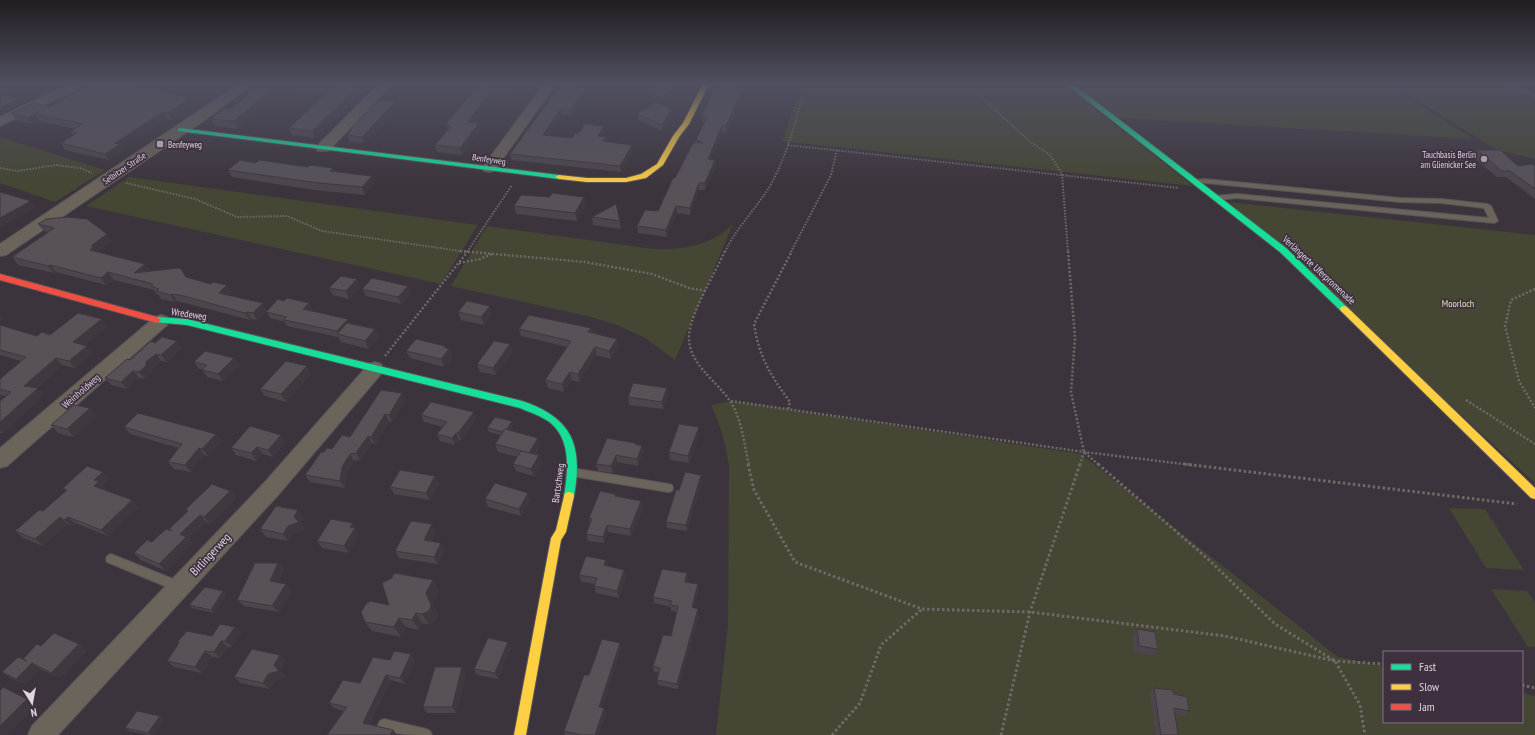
<svg xmlns="http://www.w3.org/2000/svg" width="1535" height="735" viewBox="0 0 1535 735" font-family="'PT Sans Narrow',sans-serif">
<style>
.green{fill:#454633}
.water{fill:#455e75}
.lines{fill:none;stroke-linecap:round;stroke-linejoin:round}
.lane-casing{stroke:#585259;stroke-width:2}
.street-casing{stroke:#585259;stroke-width:2}
.fast-casing{stroke:#585259;stroke-width:2}
.slow-casing{stroke:#585259;stroke-width:2}
.jam-casing{stroke:#585259;stroke-width:2}
.path-far2{stroke:#6f6a67;stroke-width:2;stroke-dasharray:1.5 1.5;stroke-linecap:butt}
.path-far1{stroke:#6f6a67;stroke-width:2.5;stroke-dasharray:2 2;stroke-linecap:butt}
.path{stroke:#6f6a67;stroke-width:3;stroke-dasharray:2.5 2.5;stroke-linecap:butt}
.lane{fill:#6a645b;fill-rule:evenodd}
.street{fill:#6a645b;fill-rule:evenodd}
.fast{fill:#16e098;fill-rule:evenodd}
.slow{fill:#ffcf43;fill-rule:evenodd}
.jam{fill:#f24e42;fill-rule:evenodd}
.wall{fill:#4c464c}
.shaded-wall{fill:#3e393e}
.building{fill:#585158;stroke:#3e393e}
.poi-dot{fill:#a59da6;stroke:#3f3040;stroke-width:1.5}
.labels{text-anchor:middle;dominant-baseline:central;stroke-width:3.5;stroke-linejoin:round;paint-order:stroke}
.far-poi-label{font-size:9px;fill:#ded5df;stroke:#3f3040;text-anchor:start}
.far-street-label{font-size:9px;fill:#ded5df;stroke:#3f3040}
.street-label{font-size:10px;fill:#ded5df;stroke:#3f3040}
.park-label{font-size:10px;fill:#e0eaaa;stroke:#3f3040}
.near-street-label{font-size:12px;fill:#ded5df;stroke:#3f3040}
</style>
<rect width="100%" height="100%" fill="#3c343c"/>
<g class="green">
<path d="M802,84H1063L1193,186L782,141Z"/>
<path d="M1075,84H1391L1404,95L1473,139L1119,118Z"/>
<path d="M1395,84H1501L1530,95L1535,99V159L1497,150L1407,94Z"/>
<path d="M0,137L105,170L55,202L0,183Z"/>
<path d="M129,177L478,225L441,284L86,206Z"/>
<path d="M1229,202L1535,235V483Z"/>
<path d="M733,224L675,360L645,338L617,325L591,317L451,286L487,226L654,249C684,250 712,245 733,224Z"/>
<path d="M730,401L1081,454L1338,657L1384,666V722H1522V693L1535,696V735H716L728,623L729,467C726,445 721,426 711,405Z"/>
<path d="M1449,508L1485,509L1524,570L1486,568Z"/>
<path d="M1491,589L1527,591L1535,602V647H1528Z"/>
</g>
<path class="water" d="M1501,84H1518L1535,93V99L1529,95Z"/>
<g class="lines">
<g class="lane-casing">
<g id="lane">
<path d="M1205,179L1400,198L1441,199L1487,204L1491,206L1498,221L1494,223L1237,198L1217,200L1213,198L1214,196L1237,194L1489,218L1484,208L1441,203L1400,202L1205,183L1196,184L1192,182L1193,180Z"/>
<path d="M572,468L668,484L672,485L673,488L672,491L668,492L572,476L568,475L567,472L568,469Z"/>
<path d="M111,554L183,583L185,587L183,591L179,592L107,562L106,559L107,556Z"/>
<path d="M384,719L426,729L430,731L432,735C414,735 397,735 380,729L378,725L380,721Z"/>
</g>
</g>
<g class="street-casing">
<g id="street">
<path d="M68,84H83L81,87L0,126V117Z"/>
<path d="M239,84H253L202,122L6,255L0,256V244Z"/>
<path d="M379,84H392L328,151H318L316,148L318,145Z"/>
<path d="M544,84H556L494,171L489,172L484,171L482,168Z"/>
<path d="M161,315L167,317L170,321L167,325L7,466L0,468V448L155,317Z"/>
<path d="M375,362L381,364L384,369L381,374L279,494L58,735H28L32,726L265,482L369,364Z"/>
</g>
</g>
<g class="fast-casing">
<g id="fast">
<path d="M1066,84H1073L1286,248L1347,307L1348,309L1347,311H1341L1280,252Z"/>
<path d="M180,128L559,175L563,177L559,179L178,131V129Z"/>
<path d="M157,317L187,319L522,401C573,418 583,446 574,496L573,499L569,500L565,499L564,496C568,471 572,438 548,421C539,415 529,412 520,408L187,325L154,322L153,320L154,318Z"/>
</g>
</g>
<g class="slow-casing">
<g id="slow">
<path d="M703,84H709L689,124L679,137L663,165L646,178L626,182H587L559,179L555,177L559,175L587,178H626L641,174L657,164L673,136L683,123Z"/>
<path d="M1344,306L1347,307L1535,488V499L1531,498L1341,311L1340,309L1341,307Z"/>
<path d="M569,492L573,493L574,496L566,532L561,540L526,735H514L551,538L556,530L564,496L565,493Z"/>
</g>
</g>
<g class="jam-casing">
<path id="jam" d="M0,274L157,317L161,320L157,323L0,280Z"/>
</g>
<g class="path-far2">
<path d="M967,84L1029,141L1050,155L1062,174L1068,252"/>
<path d="M788,145L1179,188"/>
<path d="M0,168L18,171L56,165L80,168L92,173"/>
<path d="M126,183L195,199L237,217L287,216L322,231L467,252"/>
<path d="M467,252L512,185"/>
<path d="M725,252C736,228 756,209 770,186C788,154 796,118 806,84"/>
<path d="M791,252L831,175L837,150"/>
</g>
<g class="path-far1">
<path d="M460,251L585,262L652,274L689,288L707,291"/>
<path d="M725,251C715,273 691,312 689,335C687,363 716,380 730,401C742,419 744,444 749,465"/>
<path d="M1068,251L1075,338L1071,392L1084,452L1099,465"/>
<path d="M459,263L480,259L492,254"/>
<path d="M1535,289L1511,300L1505,326L1519,381L1535,408"/>
<path d="M385,356L468,251"/>
<path d="M1466,400L1535,444"/>
<path d="M731,401L1084,452L1192,465"/>
<path d="M788,409L790,402C771,376 759,357 754,324L792,251"/>
<path d="M1080,465L1084,452"/>
</g>
<g class="path">
<path d="M748,464L754,490L795,562L922,609L1030,612L1225,636L1335,661L1384,664"/>
<path d="M1098,464L1208,559L1275,624L1335,661L1360,705L1365,735"/>
<path d="M1184,464L1517,504"/>
<path d="M1522,685L1535,688"/>
<path d="M832,735L860,703L881,645L922,609"/>
<path d="M1001,735L1030,612L1080,464"/>
</g>
<use href="#lane" class="lane"/>
<use href="#street" class="street"/>
<use href="#fast" class="fast"/>
<use href="#slow" class="slow"/>
<use href="#jam" class="jam"/>
</g>
<g class="wall">
<path d="M48,84H62L56,87L49,85Z"/>
<path d="M157,84L149,89L188,99L193,106L172,120L166,119L122,147L125,150L109,160L65,150L61,143L73,136L70,132L76,129L39,121L32,124L16,120L11,113L49,107Z"/>
<path d="M270,84H371L315,138L292,135L289,128L328,92L271,86Z"/>
<path d="M408,84H425L424,85Z"/>
<path d="M480,84H520L513,92L499,91L474,122V123H479L481,130L462,155L437,152L435,145L448,129L446,124Z"/>
<path d="M561,84L588,93L572,116L562,115L548,135L572,138L578,134L605,133L603,136L606,137L607,142L633,151L621,172L512,160L510,154Z"/>
<path d="M659,84H687L682,91L663,101L650,94L649,89Z"/>
<path d="M717,84H753L751,89H745L726,133H722L711,159L715,160L716,167L705,190H699L690,215L677,213L667,237L638,233L637,226L658,211L675,178L696,142V140L704,122H702V115Z"/>
<path d="M273,98L238,129L215,126L211,119L231,109Z"/>
<path d="M397,109L365,143L350,142L347,135L351,131L350,129Z"/>
<path d="M637,114L673,115L662,131L638,120Z"/>
<path d="M1477,150L1518,166H1535V199L1506,177H1497L1472,156Z"/>
<path d="M256,163L333,168L335,172L375,183L365,195L314,190L232,177L228,170Z"/>
<path d="M584,197L586,205L577,221L516,214L514,206Z"/>
<path d="M592,217L620,221L621,229L593,225Z"/>
<path d="M38,224L112,241L98,252L150,272L186,277L232,292L229,295L267,310L284,301L309,303L312,310L311,311L350,323L375,329L379,337L369,349L341,342L338,337L287,326L285,322L270,318L266,312L257,320L251,319L250,320L189,304L177,301L175,302L161,299L158,294H156L154,290L114,280L106,285L56,272L54,273L18,265L12,257L48,232L44,231Z"/>
<path d="M408,286L411,293L401,304L366,296L362,289Z"/>
<path d="M360,287L349,299L333,295L329,288Z"/>
<path d="M458,312L492,314L484,325L461,320Z"/>
<path d="M0,325L37,336L108,326L84,345L93,353L75,368L62,365L37,388L44,395L3,433H0V401L6,396L0,395V379L21,361L0,355Z"/>
<path d="M591,328L592,332L617,339L619,347L611,359L596,355L580,382L572,380L564,392L548,388L545,380L567,347L521,336L519,329Z"/>
<path d="M510,344L512,352L496,375L480,372L477,364Z"/>
<path d="M182,348L167,362L161,361L152,369V373L145,379L139,378L127,389L111,385L105,378L130,360Z"/>
<path d="M446,348L449,349L453,356L444,367L410,358L406,351Z"/>
<path d="M234,358L239,365L223,381L207,377L202,369H199L194,362Z"/>
<path d="M311,374L286,402L265,396L260,389Z"/>
<path d="M667,388L668,396L663,409L629,405L628,397Z"/>
<path d="M402,393L406,401L392,422H389L375,444L372,443L360,460L354,461L346,474L345,488L310,482L305,475L324,452L332,449L350,437Z"/>
<path d="M90,408L97,416L74,437L58,433L51,425Z"/>
<path d="M421,415L476,419L461,440H459L455,445L440,441L437,434L443,427L424,422Z"/>
<path d="M513,424L510,430L541,445L535,454L539,455L542,463L534,476L516,471L513,464L518,457L498,452L495,444L501,435L489,432L487,428Z"/>
<path d="M124,427L216,434L222,441L208,456L204,455L191,472L174,469L168,462L179,448L130,434Z"/>
<path d="M699,434L689,463L670,460L669,452Z"/>
<path d="M286,442L273,457L263,454L257,461L236,455L231,448Z"/>
<path d="M635,445L642,446L643,453L638,466L617,462L613,473L598,471L596,464Z"/>
<path d="M103,472L110,478L103,485L106,488L104,490L138,507L108,536L75,523L72,526L67,524L43,546L23,538L15,531L43,511L66,491L63,488Z"/>
<path d="M702,481L687,531L667,528L666,522L679,490Z"/>
<path d="M439,484L430,500L394,494L390,487Z"/>
<path d="M230,491L236,498L210,524L206,522L188,539L192,543L166,571L141,560L134,553L172,531L187,511L186,509Z"/>
<path d="M615,494L616,496L643,508L631,536L608,532L604,543L588,541L586,534L590,523L589,518Z"/>
<path d="M485,499L531,500L521,516L488,507Z"/>
<path d="M304,517L300,523L305,530L293,533L288,541L266,537L260,529Z"/>
<path d="M357,530V531L359,535L349,553L322,548L317,541Z"/>
<path d="M435,532L431,541L445,550L438,564L399,558L395,551Z"/>
<path d="M606,560L608,566L626,576L619,598L596,593L594,586L595,584L581,582L579,575Z"/>
<path d="M278,563L284,570L278,582L292,591L279,612L244,606L237,600Z"/>
<path d="M687,573L688,580V582L699,591L694,608L699,615L678,689L658,685L657,680L659,673L654,672L653,666L671,636L677,612L671,611V607L654,603L653,597Z"/>
<path d="M223,591L226,594L214,613L192,608L189,605Z"/>
<path d="M439,591L432,603L438,615L435,621L429,624L422,623L419,630L406,627L401,637L372,631L365,622L389,605Z"/>
<path d="M235,627L241,633L232,647H228L220,658L212,657L202,673L174,667L167,661L212,636Z"/>
<path d="M1137,629L1158,649L1153,656L1134,652L1132,636Z"/>
<path d="M620,643L621,648L602,708H604L606,713L598,735H565L564,731L589,675Z"/>
<path d="M79,644L87,650L60,678L40,669L25,684L11,678L2,672L24,659L41,646Z"/>
<path d="M511,647L498,679L477,675L474,669Z"/>
<path d="M411,654L415,660L405,684L391,680L369,724L393,730L397,735H327L344,711L334,708L329,703L360,683L390,660Z"/>
<path d="M280,655L286,661L280,671L286,677L275,681L269,689L241,683L234,677Z"/>
<path d="M466,674L456,713H427L423,707Z"/>
<path d="M1154,688L1174,694L1189,711L1184,716L1175,714L1178,735H1156L1150,693Z"/>
<path d="M164,719L153,735H148L129,731L125,728Z"/>
</g>
<g class="shaded-wall">
<path d="M54,84H62L56,87Z"/>
<path d="M143,84H157L142,94L138,87Z"/>
<path d="M362,84H371L315,138L312,131Z"/>
<path d="M497,84L499,91L474,122V124L468,122L471,117Z"/>
<path d="M513,84H520L513,92L512,85Z"/>
<path d="M682,84H687L682,91L663,101V95Z"/>
<path d="M744,84H745V89L726,133V126Z"/>
<path d="M751,84H753L751,89Z"/>
<path d="M587,87L588,93L572,116L571,109Z"/>
<path d="M270,91L273,98L238,129L234,121Z"/>
<path d="M187,97L193,106L172,120L168,113Z"/>
<path d="M19,99L23,104L0,115V108Z"/>
<path d="M395,102L397,109L365,143L362,137Z"/>
<path d="M561,108L562,115L544,141L543,135Z"/>
<path d="M672,109L673,115L662,131V125Z"/>
<path d="M163,112L166,119L122,147L125,150L109,160L105,154L115,143Z"/>
<path d="M35,114L39,121L32,124L28,118Z"/>
<path d="M479,123L481,130L462,155L460,148Z"/>
<path d="M604,126L605,133L599,142L598,136Z"/>
<path d="M722,126V133L708,166V159Z"/>
<path d="M606,137L607,143L603,141Z"/>
<path d="M632,145L633,151L621,172L620,166Z"/>
<path d="M715,160L716,167L705,190V183Z"/>
<path d="M333,168L336,175L330,171Z"/>
<path d="M372,176L375,183L365,195L362,187Z"/>
<path d="M699,183V190L690,215V208Z"/>
<path d="M584,197L586,205L577,221L575,213Z"/>
<path d="M31,201L36,207L0,228V218Z"/>
<path d="M676,206L677,213L667,237L666,230Z"/>
<path d="M107,234L112,241L98,252L90,250L91,246Z"/>
<path d="M145,264L150,271L134,273Z"/>
<path d="M50,265L56,272L54,273L48,266Z"/>
<path d="M108,272L114,280L106,285L101,278Z"/>
<path d="M357,279L360,287L349,299L346,291Z"/>
<path d="M227,285L232,292L223,300L219,293Z"/>
<path d="M408,286L411,293L401,304L398,297Z"/>
<path d="M172,294L177,301L175,302L170,295Z"/>
<path d="M263,303L267,311L257,320L253,313Z"/>
<path d="M309,303L312,310L306,316L303,309Z"/>
<path d="M490,306L492,314L484,325L481,317Z"/>
<path d="M247,312L251,319L250,320L245,313Z"/>
<path d="M0,315L3,318L0,321Z"/>
<path d="M102,319L108,326L79,350L73,342Z"/>
<path d="M348,319L351,326L339,335L337,331Z"/>
<path d="M591,328L592,336L588,332Z"/>
<path d="M375,329L379,337L369,349L365,341Z"/>
<path d="M617,339L619,347L611,359L609,351Z"/>
<path d="M177,341L182,348L167,362L161,355Z"/>
<path d="M510,344L512,352L496,375L493,368Z"/>
<path d="M87,346L93,353L75,368L69,361Z"/>
<path d="M445,346L447,351L449,349L453,356L444,367L441,359L444,347Z"/>
<path d="M595,347L596,355L580,382L578,374Z"/>
<path d="M156,354L161,361L152,369V373L145,379L139,372L146,362Z"/>
<path d="M56,358L62,365L31,393L24,386Z"/>
<path d="M234,358L239,365L223,381L218,374Z"/>
<path d="M307,366L311,374L286,402L281,394Z"/>
<path d="M133,371L139,378L127,389L121,382Z"/>
<path d="M570,372L572,380L564,392L562,384Z"/>
<path d="M38,388L44,395L3,433L0,431V422Z"/>
<path d="M667,388L668,396L663,409L662,402Z"/>
<path d="M402,393L406,401L392,422L389,415Z"/>
<path d="M90,408L97,416L74,437L67,429Z"/>
<path d="M474,412L476,419L461,440L458,433Z"/>
<path d="M385,414L389,422L375,444L371,437Z"/>
<path d="M512,421L513,424L506,436L505,432Z"/>
<path d="M699,427V434L689,463L688,456Z"/>
<path d="M456,433L459,440L455,445L452,438Z"/>
<path d="M216,434L222,441L208,456L202,449Z"/>
<path d="M281,435L286,442L273,457L268,450Z"/>
<path d="M368,436L372,443L360,460L356,453Z"/>
<path d="M538,438L541,445L531,460L529,453Z"/>
<path d="M642,446L643,453L638,466L637,459Z"/>
<path d="M257,447L263,454L257,461L251,453Z"/>
<path d="M199,448L204,455L191,472L185,465Z"/>
<path d="M350,454L354,461L346,474L345,488L340,481L342,467Z"/>
<path d="M539,455L542,463L534,476L531,469Z"/>
<path d="M616,455L617,462L613,473L611,466Z"/>
<path d="M103,472L110,478L103,485L106,488L101,493L94,486V480Z"/>
<path d="M701,475L702,481L687,531L686,525Z"/>
<path d="M435,476L439,484L430,500L426,493Z"/>
<path d="M230,491L236,498L210,524L204,517Z"/>
<path d="M528,493L531,500L521,516L519,509Z"/>
<path d="M132,500L138,507L108,536L101,530Z"/>
<path d="M641,501L643,508L631,536L630,529Z"/>
<path d="M298,510L304,517L300,523L305,530L293,533L288,541L283,534Z"/>
<path d="M200,515L206,522L188,539L192,543L166,571L159,564L180,534Z"/>
<path d="M60,517L67,524L43,546L35,539Z"/>
<path d="M68,517L75,523L72,526L64,520Z"/>
<path d="M353,523L357,530V531L359,535L349,553L344,546L350,527Z"/>
<path d="M432,524L435,532L428,547L424,540Z"/>
<path d="M607,525L608,532L604,543L603,537Z"/>
<path d="M441,543L445,550L438,564L434,557Z"/>
<path d="M606,560L608,567L604,565Z"/>
<path d="M278,563L284,570L276,587L270,581Z"/>
<path d="M624,570L626,576L619,598L617,591Z"/>
<path d="M687,573L688,580L686,588L685,582Z"/>
<path d="M433,580L439,591L432,603L438,615L435,621L429,624L422,614L426,593Z"/>
<path d="M286,584L292,591L279,612L272,606Z"/>
<path d="M698,584L699,591L693,614L692,607Z"/>
<path d="M223,591L226,594L214,613L211,610Z"/>
<path d="M698,609L699,615L678,689L677,684Z"/>
<path d="M416,613L422,623L419,630L412,620Z"/>
<path d="M399,618L406,627L401,637L394,627Z"/>
<path d="M235,627L241,633L232,647L225,641Z"/>
<path d="M221,641L228,647L220,658L214,652Z"/>
<path d="M508,642L511,647L498,679L495,673Z"/>
<path d="M620,643L621,648L601,712L599,707Z"/>
<path d="M79,644L87,650L60,678L51,673Z"/>
<path d="M205,651L212,657L202,673L195,667Z"/>
<path d="M411,654L415,660L405,684L400,678Z"/>
<path d="M280,655L286,661L280,671L286,677L275,681L269,689L263,683Z"/>
<path d="M32,663L40,669L25,684L16,679Z"/>
<path d="M462,667L466,674L456,713L452,707Z"/>
<path d="M386,675L391,680L367,728L363,723Z"/>
<path d="M27,699L37,705L8,735H0V726Z"/>
<path d="M604,708L606,713L598,735H595Z"/>
<path d="M160,716L164,719L153,735H151L148,733Z"/>
<path d="M393,730L397,735H390Z"/>
</g>
<g class="building">
<path d="M90,84H143L138,87L187,97L186,99H189L168,113L163,112L115,143L120,144L105,154L61,143L77,133L70,132L83,124L35,114L39,112L28,118L11,113L34,103L49,107Z"/>
<path d="M261,84H264L270,91L234,121L211,119L224,108L231,109Z"/>
<path d="M310,84H362L312,131L289,128L334,86Z"/>
<path d="M480,84H513L512,85L497,84L471,117H472L468,122L479,123L460,148L435,145L450,127V125L446,124Z"/>
<path d="M561,84H567L587,87L571,109L561,108L543,135L572,138L575,133L578,134L585,124L604,126L598,136L606,137L603,141L632,145L620,166L510,154Z"/>
<path d="M659,84H682L681,85L663,95L649,89Z"/>
<path d="M717,84H744L726,126H722L708,159L715,160L705,183H699L690,208L676,206L666,230L637,226L645,210L658,211L673,178H675L692,145L695,142L703,143L696,140L707,116L702,115Z"/>
<path d="M3,94L19,99L0,108V96Z"/>
<path d="M379,100L395,102L362,137L347,135L352,129H350Z"/>
<path d="M656,102L672,109L662,125L637,114Z"/>
<path d="M1477,150H1500L1518,166L1532,164L1535,166V189L1510,171H1502Z"/>
<path d="M240,160L256,163L259,160L308,167L310,165L333,168L330,171L372,176L362,187L310,182L228,170Z"/>
<path d="M0,192L31,201L0,218Z"/>
<path d="M552,193L584,197L575,213L514,206L521,195L550,197Z"/>
<path d="M616,204L620,221L592,217Z"/>
<path d="M68,217L87,219L107,234L91,246L94,247L90,250L145,264L134,273L178,268L181,269L186,277L211,284L213,282L227,285L219,293L263,303L253,313L247,312L245,313L184,296L172,294L170,295L156,291L159,289L151,286L153,284L108,272L101,278L50,265L48,266L12,257L54,228L38,224L46,219Z"/>
<path d="M341,276L357,279L346,291L329,288Z"/>
<path d="M372,278L408,286L398,297L362,289Z"/>
<path d="M287,298L309,303L303,309L348,319L337,331L284,320L287,317L266,312L278,299L284,301Z"/>
<path d="M467,301L490,306L481,317L458,312Z"/>
<path d="M78,313L102,319L73,342L87,346L69,361L56,358L24,386L38,388L0,422V401L11,392L0,389V379L26,357L0,350V325L37,336L42,332L50,335Z"/>
<path d="M529,315L591,328L588,332L617,339L609,351L595,347L578,374L570,372L562,384L545,380L571,341L519,329Z"/>
<path d="M347,323L375,329L365,341L337,334Z"/>
<path d="M162,337L177,341L161,355L156,354L146,362V366L139,372L133,371L121,382L105,378L127,359L130,360L151,341L155,343Z"/>
<path d="M416,339L445,346L444,347L449,349L441,359L406,351Z"/>
<path d="M494,341L510,344L493,368L477,364Z"/>
<path d="M205,351L234,358L218,374L202,370L207,365L194,362Z"/>
<path d="M286,361L307,366L281,394L260,389Z"/>
<path d="M633,383L667,388L662,402L628,397Z"/>
<path d="M381,390L402,393L389,415L385,414L371,437L368,436L356,453L350,454L342,467L340,481L305,475L321,452H324L327,448L332,449L342,435L350,437Z"/>
<path d="M431,402L474,412L458,433H456L452,438L437,434L447,422L421,415Z"/>
<path d="M74,405L90,408L67,429L51,425Z"/>
<path d="M138,413L216,434L202,449L199,448L185,465L168,462L182,444L124,427Z"/>
<path d="M495,417L512,421L506,430L505,429L503,432L487,428Z"/>
<path d="M679,424L699,427L688,456L669,452Z"/>
<path d="M250,426L281,435L268,450L257,447L251,453L231,448Z"/>
<path d="M505,429L538,438L529,453L495,444Z"/>
<path d="M607,438L635,443V444L642,446L637,459L616,455L611,466L596,464Z"/>
<path d="M521,451L539,455L531,469L513,464Z"/>
<path d="M87,466L103,472L94,480L99,481L94,486L132,500L101,530L68,517L64,520L60,517L35,539L15,531L39,510L43,511L67,490L63,488Z"/>
<path d="M400,470L435,476L426,493L390,487Z"/>
<path d="M685,472L701,475L686,525L666,522L676,490H679Z"/>
<path d="M495,483L528,493L519,509L485,499Z"/>
<path d="M212,484L230,491L204,517L200,515L180,534L186,537L159,564L134,553L147,540L152,542L166,529L172,531L169,529L188,511L186,509Z"/>
<path d="M600,491L615,494V496L641,501L630,529L607,525L603,537L586,534L592,519L589,518Z"/>
<path d="M276,506L298,510L294,517L299,522L288,526L283,534L260,529Z"/>
<path d="M331,519L353,523L350,527L355,528L344,546L317,541Z"/>
<path d="M411,521L432,524L424,540L441,543L434,557L395,551Z"/>
<path d="M586,556L606,560L604,565L624,570L617,591L594,586L597,578L579,575Z"/>
<path d="M255,563H278L270,581L286,584L272,606L237,600Z"/>
<path d="M662,569L687,573L685,582L698,584L692,607L698,609L677,684L657,680L660,668L653,666L663,635L671,636L678,606L670,605L672,601L653,597Z"/>
<path d="M394,573L433,580L426,593L431,605L429,611L422,614L416,613L412,620L399,618L394,627L365,622L361,612L366,604L370,601L389,605L382,583L392,578Z"/>
<path d="M205,587L223,591L211,610L189,605Z"/>
<path d="M220,624L235,627L225,641H221L214,652L205,651L195,667L167,661L179,643L178,641L187,631L212,636Z"/>
<path d="M1137,629L1155,632L1158,649L1139,646Z"/>
<path d="M54,633L79,644L51,673L32,663L16,679L2,672L18,657L27,661L23,659L37,644L41,646Z"/>
<path d="M488,638L508,642L495,673L474,669Z"/>
<path d="M602,639L620,643L599,707L604,708L595,735H581L564,731L584,675H589Z"/>
<path d="M252,649L280,655L274,665L279,671L268,674L263,683L234,677Z"/>
<path d="M394,651L411,654L400,678L386,675L363,723L393,730L390,735H327L347,707L329,703L343,680L360,683L373,657L390,660Z"/>
<path d="M435,667H462L452,707H423Z"/>
<path d="M3,687L27,699L0,726V691Z"/>
<path d="M1154,688L1173,690L1174,694L1187,697L1189,711L1174,708L1178,735H1161Z"/>
<path d="M137,711L160,716L148,733L125,728Z"/>
</g>
<linearGradient id="sky" x2="0" y2="1"><stop stop-color="#211d21"/><stop offset="0.45" stop-color="#505061"/><stop offset="1" stop-color="#505061" stop-opacity="0"/></linearGradient>
<rect width="1535" height="187" fill="url(#sky)"/>
<g class="poi-dot">
<rect x="156" y="140" width="8" height="8" rx="2"/>
<circle cx="1484" cy="159" r="4"/>
</g>
<g class="labels">
<g class="far-poi-label">
<text x="168" y="144">Benfeyweg</text>
<text x="1476" y="154" text-anchor="end">Tauchbasis Berlin<tspan x="1476" dy="10">am Glienicker See</tspan></text>
</g>
<g class="far-street-label">
<text transform="translate(489 159) rotate(8)">Benfeyweg</text>
<text transform="translate(124 168) rotate(-34)">Selbitzer Straße</text>
</g>
<g class="street-label">
<text transform="translate(1319 270) rotate(43)">Verlängerte Uferpromenade</text>
<text transform="translate(189 314) rotate(9)">Wredeweg</text>
<text transform="translate(81 391) rotate(-41)">Weinholdweg</text>
<text transform="translate(558 483) rotate(-82)">Bartschweg</text>
</g>
<g class="park-label">
<text x="1458" y="303">Moorloch</text>
</g>
<g class="near-street-label">
<text transform="translate(210 554) rotate(-47)">Birlingerweg</text>
</g>
</g>
<rect x="1383" y="651" width="140" height="72" fill="#3f3040" stroke="#7f7280"/>
<rect x="1391" y="664" width="20" height="6" fill="#16e098" stroke="#7f7280"/>
<text x="1419" y="671" font-size="12" fill="#ded5df">Fast</text>
<rect x="1391" y="684" width="20" height="6" fill="#ffcf43" stroke="#7f7280"/>
<text x="1419" y="691" font-size="12" fill="#ded5df">Slow</text>
<rect x="1391" y="704" width="20" height="6" fill="#f24e42" stroke="#7f7280"/>
<text x="1419" y="711" font-size="12" fill="#ded5df">Jam</text>
<g transform="translate(32 703) rotate(169)" stroke="#3f3040" stroke-width="3" paint-order="stroke">
<path d="M0-3L7 15L0 10L-7 15Z" fill="#ded5df"/>
<text y="-6" font-size="11" font-weight="bold" text-anchor="middle" fill="#ded5df">N</text>
</g>
</svg>
